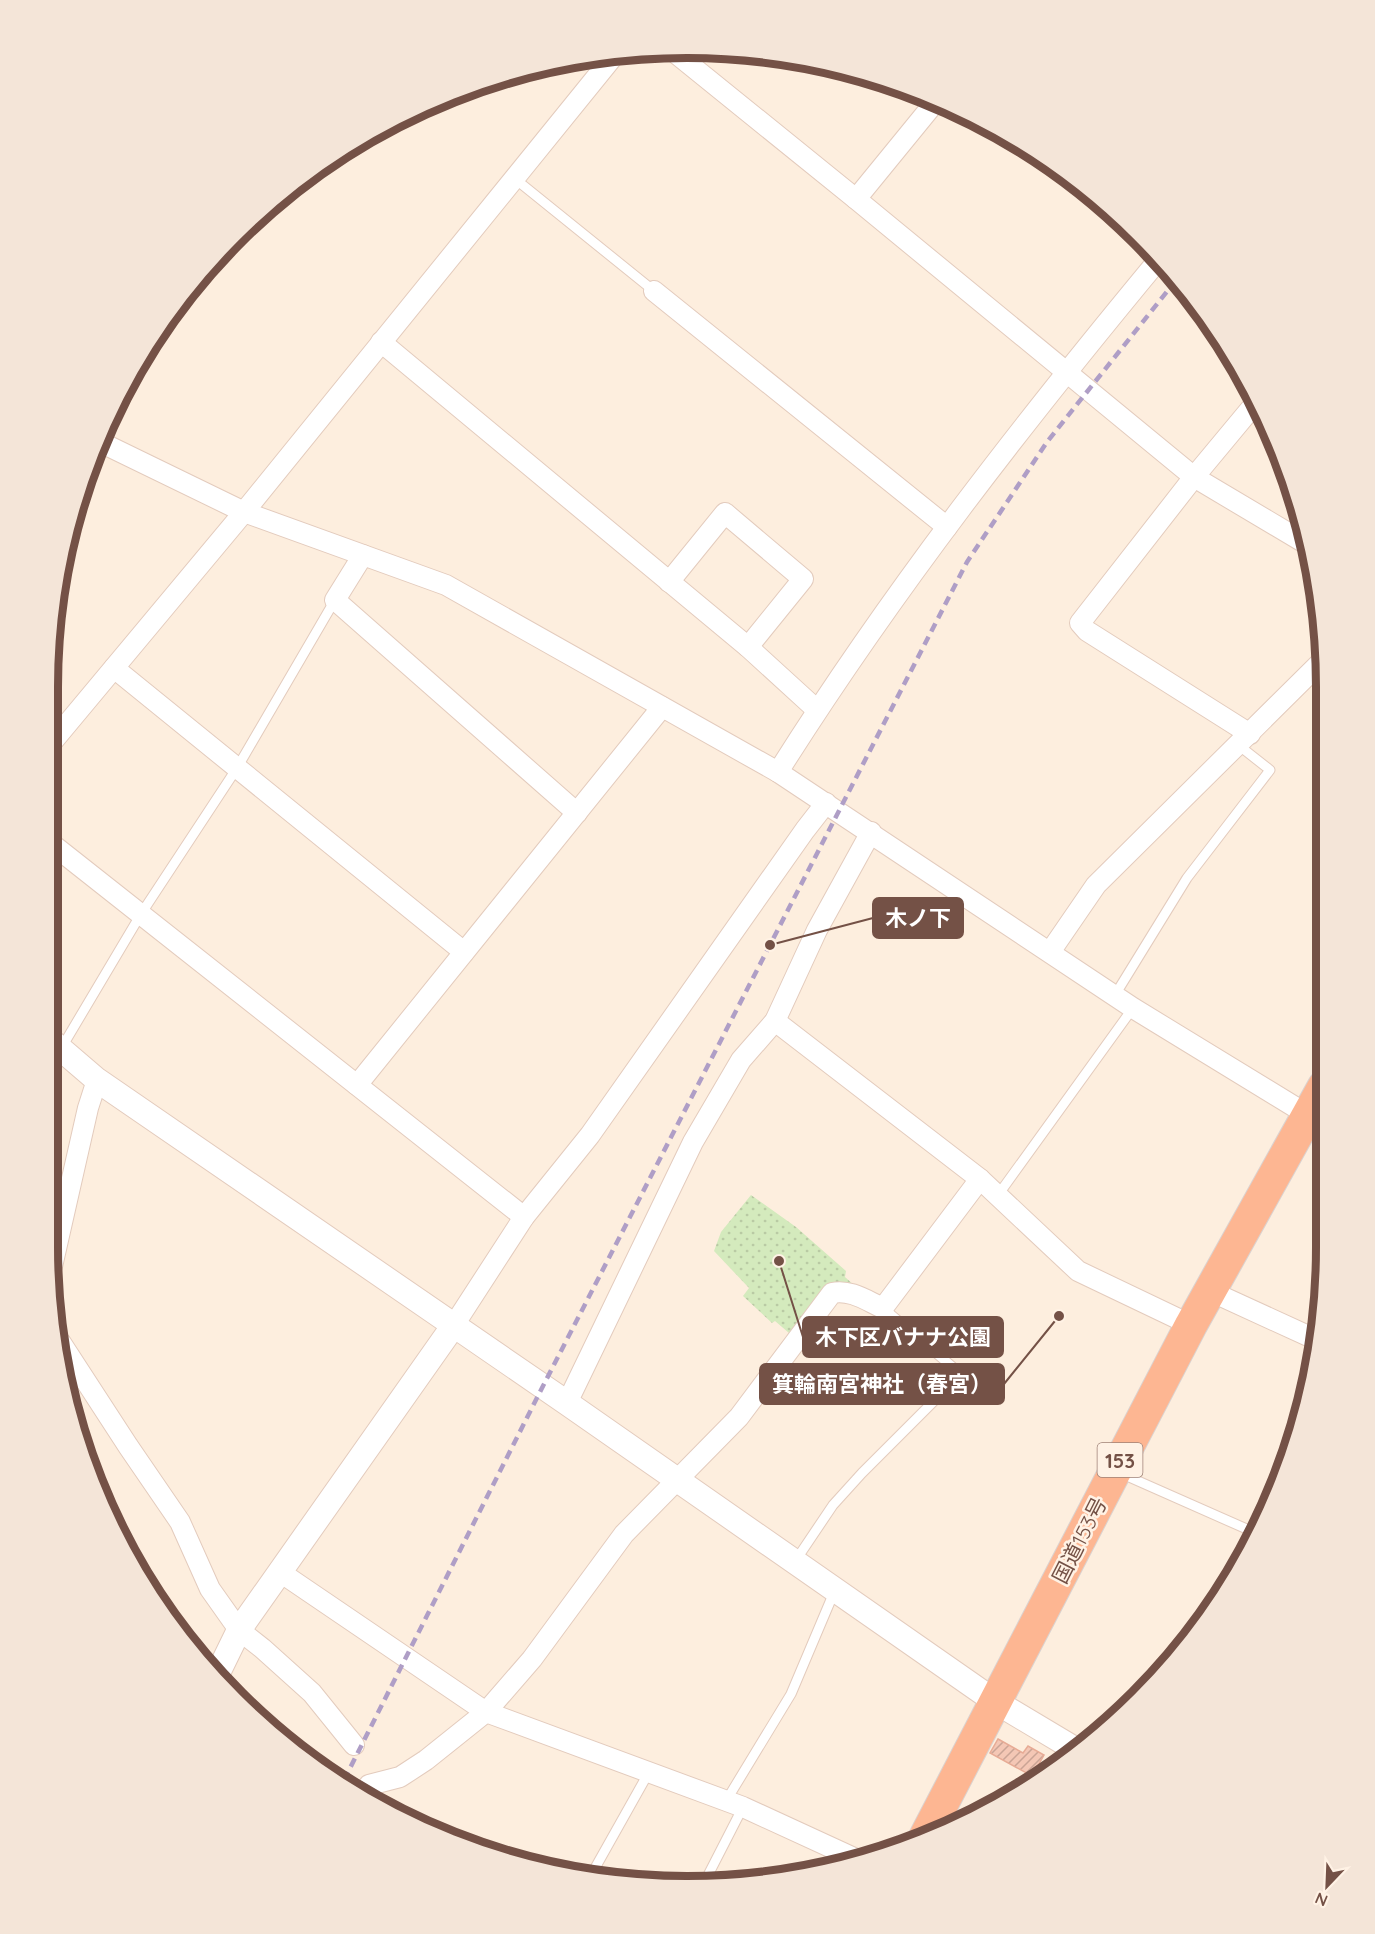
<svg xmlns="http://www.w3.org/2000/svg" width="1375" height="1934" viewBox="0 0 1375 1934" font-family="Quicksand,'Noto Sans JP',sans-serif">
<style>
.grass{fill:url(#grass-dots)}
.building{fill:url(#building-hatch);stroke:#e7ab95;stroke-width:1.5}
.lines{fill:none;stroke-linecap:round;stroke-linejoin:round}
.service-casing{stroke:#e3cbbd;stroke-width:11}
.minor-casing{stroke:#e3cbbd;stroke-width:22}
.tertiary-casing{stroke:#e3cbbd;stroke-width:26}
.trunk-casing{stroke:#dbd2cf;stroke-width:34}
.service{stroke:#fff;stroke-width:9}
.minor{stroke:#fff;stroke-width:20}
.tertiary{stroke:#fff;stroke-width:24}
.trunk{stroke:#fdb692;stroke-width:32}
.rail{stroke:#af9ec6;stroke-width:4.5;stroke-dasharray:9 6;stroke-linecap:butt}
.labels{text-anchor:middle;dominant-baseline:central;stroke-width:5;stroke-linejoin:round;paint-order:stroke}
.shield{fill:#fff2e5;stroke:#9e8176;stroke-width:1.5}
.shield-label{font-size:20px;font-weight:bold;fill:#745146}
.street-label{font-size:21px;fill:#745146;stroke:#fff2e5}
.rim{fill:none;stroke:#745146;stroke-width:8}
.leader{fill:none;stroke:#745146;stroke-width:2}
.callout-dot{fill:#745146;stroke:#fff2e5;stroke-width:2}
.callout{fill:#745146;stroke:#745146;stroke-width:2}
.callout-label{font-size:22px;text-anchor:middle;font-weight:bold;fill:#fff}
</style>
<defs>
<pattern id="grass-dots" width="8" height="8" patternUnits="userSpaceOnUse" patternTransform="scale(1.5)"><rect width="8" height="8" fill="#d4eabd"/><path d="M2 2h.1M6 6h.1" fill="none" stroke="#b9caa4" stroke-width="1.8" stroke-linecap="round"/></pattern>
<pattern id="building-hatch" width="6" height="6" patternUnits="userSpaceOnUse" patternTransform="scale(1.5)"><rect width="6" height="6" fill="#f4c7b5"/><path d="M-1 1l2-2M0 6l6-6M5 7l2-2" fill="none" stroke="#caa495"/></pattern>
</defs>
<rect width="100%" height="100%" fill="#fdeede"/>
<path class="grass" d="M751,1195L796,1227L846,1271L845,1277L867,1297L832,1286L789,1333L775,1321L772,1323L743,1296L749,1288L714,1251L721,1232Z"/>
<path class="building" d="M998,1739L1023,1753L1028,1746L1044,1755L1032,1776L990,1753Z"/>
<g class="lines">
<g class="service-casing">
<g id="service">
<path d="M514,178L654,291"/>
<path d="M1115,995L1187,878L1270,770L1237,744"/>
<path d="M62,1047L141,914L237,768L335,600"/>
<path d="M998,1195L1133,1008"/>
<path d="M1120,1473L1258,1534"/>
<path d="M796,1560L833,1505L862,1473L951,1384L955,1369L883,1308"/>
<path d="M726,1801L791,1694L835,1590"/>
<path d="M590,1877L649,1772"/>
<path d="M704,1883L743,1807"/>
</g>
</g>
<g class="minor-casing">
<g id="minor">
<path d="M673,51L856,199L1194,477L1310,546"/>
<path d="M856,199L936,101"/>
<path d="M654,291L947,527"/>
<path d="M381,342L748,647L817,710"/>
<path d="M98,441L244,512L446,585L778,772L1133,1008L1308,1115"/>
<path d="M363,555L335,600L577,813"/>
<path d="M669,582L725,513L803,579L748,647"/>
<path d="M114,668L464,952"/>
<path d="M1250,734L1087,631L1080,623L1194,477L1258,400"/>
<path d="M48,747L244,512L616,53"/>
<path d="M778,772C892,591 1024,422 1160,258"/>
<path d="M48,841L524,1217"/>
<path d="M1050,952L1096,885L1322,661"/>
<path d="M775,1021L980,1179L1078,1271L1191,1325"/>
<path d="M357,1085L662,707"/>
<path d="M51,1271L88,1108L97,1080"/>
<path d="M1210,1291L1317,1340"/>
<path d="M454,1325L524,1217L590,1135L805,830L826,803"/>
<path d="M61,1343L128,1446L180,1522L210,1589L239,1630L262,1648L312,1693L354,1745"/>
<path d="M567,1403L693,1142L741,1060L775,1021L817,930L871,832"/>
<path d="M1258,1535V1534"/>
<path d="M280,1572L486,1712L743,1807L854,1858"/>
<path d="M365,1793L369,1785L400,1777L426,1760L486,1712L532,1659L624,1534L739,1417L832,1293C851,1289 867,1301 883,1308L980,1179"/>
</g>
</g>
<g class="tertiary-casing">
<g id="tertiary">
<path d="M48,1038L97,1080L567,1403L996,1702L1078,1751"/>
<path d="M218,1673L239,1630L454,1325"/>
</g>
</g>
<g class="trunk-casing">
<path id="trunk" d="M924,1839L1191,1325L1324,1086"/>
</g>
<use href="#service" class="service"/>
<use href="#minor" class="minor"/>
<use href="#tertiary" class="tertiary"/>
<use href="#trunk" class="trunk"/>
<path class="rail" d="M344,1780L543,1386L967,562L1047,442L1177,279"/>
</g>
<g class="labels">
<rect class="shield" x="1097.5" y="1443" width="45" height="34" rx="4.5"/>
<g class="shield-label">
<text x="1120" y="1460">153</text>
</g>
<g class="street-label">
<text transform="translate(1079 1540) rotate(-63)">国道153号</text>
</g>
</g>
<path d="M0 0H1375V1934H0ZM687 58H687A629 629 0 0 1 1316 687V1247A629 629 0 0 1 687 1876H687A629 629 0 0 1 58 1247V687A629 629 0 0 1 687 58Z" fill="#f4e5d8" fill-rule="evenodd"/>
<path class="rim" d="M687 58H687A629 629 0 0 1 1316 687V1247A629 629 0 0 1 687 1876H687A629 629 0 0 1 58 1247V687A629 629 0 0 1 687 58Z"/>
<path class="leader" d="M770 945L873 918M779 1261L803 1337M1059 1316L1004 1384"/>
<g class="callout-dot">
<circle cx="770" cy="945" r="6"/>
<circle cx="779" cy="1261" r="6"/>
<circle cx="1059" cy="1316" r="6"/>
</g>
<g class="callout">
<rect x="873" y="898" width="90" height="40" rx="6"/>
<rect x="803" y="1317" width="200" height="40" rx="6"/>
<rect x="760" y="1364" width="244" height="40" rx="6"/>
</g>
<g class="callout-label">
<text x="918" y="926">木ノ下</text>
<text x="903" y="1345">木下区バナナ公園</text>
<text x="882" y="1392">箕輪南宮神社（春宮）</text>
</g>
<g transform="translate(1327 1886) rotate(203)" stroke="#fff2e5" stroke-width="4.5" paint-order="stroke">
<path d="M0-4.5L10 22L0 15L-10 22Z" fill="#745146"/>
<text y="-9" font-size="16" font-weight="bold" text-anchor="middle" fill="#745146">N</text>
</g>
</svg>
